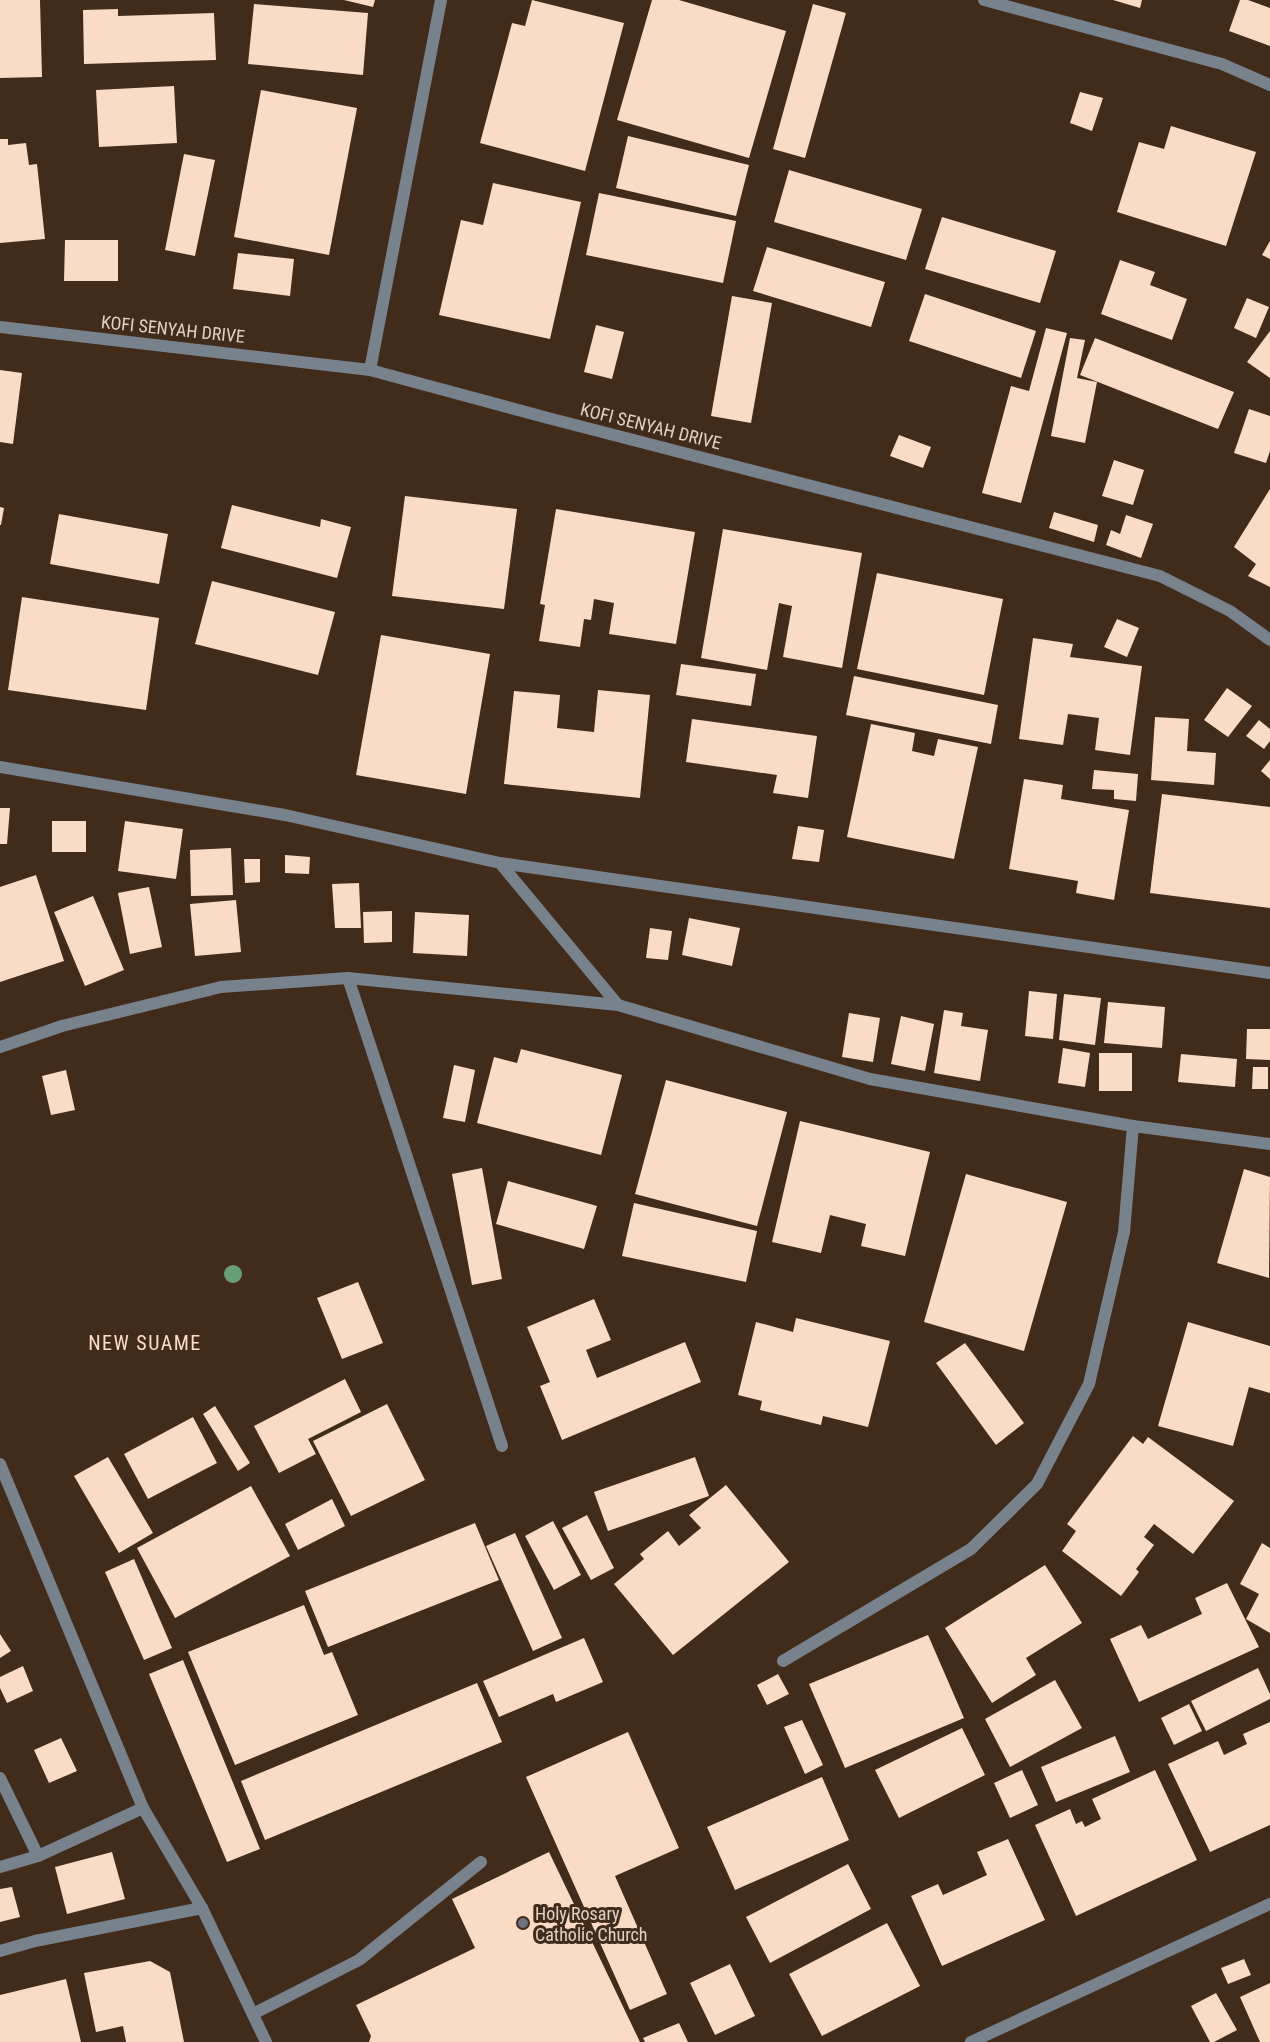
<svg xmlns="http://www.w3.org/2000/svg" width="1270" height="2042" viewBox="0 0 1270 2042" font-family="'Roboto Condensed',sans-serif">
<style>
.building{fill:#f9dbc6}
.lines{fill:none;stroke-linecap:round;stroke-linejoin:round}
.lane{stroke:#78828d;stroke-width:12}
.street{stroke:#78828d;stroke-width:12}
.tree{fill:#679e75}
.worship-dot{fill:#6b7280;stroke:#412b1a;stroke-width:2}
.labels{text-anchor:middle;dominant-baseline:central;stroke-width:6;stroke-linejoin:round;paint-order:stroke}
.street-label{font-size:18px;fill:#e0d1c7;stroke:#412b1a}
.poi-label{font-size:18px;fill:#e0d1c7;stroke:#412b1a;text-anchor:start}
.neighbourhood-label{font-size:20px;letter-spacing:1.5px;fill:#fcddc9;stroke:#412b1a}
</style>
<rect width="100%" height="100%" fill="#412b1a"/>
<g class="building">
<path d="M0,0H40L42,77L0,78Z"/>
<path d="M344,0H375L373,7Z"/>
<path d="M532,0L624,23L585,171L480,143L512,23L525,26Z"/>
<path d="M652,0H679L786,31L749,158L617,120Z"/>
<path d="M1113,0H1142L1140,8Z"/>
<path d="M1240,0H1248L1270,8V46L1229,31Z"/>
<path d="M254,4L368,13L363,75L248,64Z"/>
<path d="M813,4L846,13L805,158L773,149Z"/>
<path d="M118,9V16L214,13L216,60L84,64L83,10Z"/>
<path d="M174,86L177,143L99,147L96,90Z"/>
<path d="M261,90L357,108L329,255L234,237Z"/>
<path d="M1080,92L1103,98L1092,131L1070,123Z"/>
<path d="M1171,126L1256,152L1226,246L1117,212L1139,142L1164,149Z"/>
<path d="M628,136L749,165L736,216L616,188Z"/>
<path d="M0,139H8V145L26,143L29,165L37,164L45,239L0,243Z"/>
<path d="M184,154L215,160L195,256L165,250Z"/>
<path d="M789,170L922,209L906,260L774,222Z"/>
<path d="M493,183L581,202L550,339L439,315L461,220L483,225Z"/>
<path d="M599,193L736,221L723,283L586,255Z"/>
<path d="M942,217L1056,251L1040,303L925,269Z"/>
<path d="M65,240H118V281H64Z"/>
<path d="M1270,241V259L1262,255Z"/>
<path d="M767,247L885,282L871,327L753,291Z"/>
<path d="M238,253L294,259L290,296L233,289Z"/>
<path d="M1120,260L1155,272L1150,285L1187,299L1172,340L1101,314Z"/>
<path d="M925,294L1036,331L1021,378L909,341Z"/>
<path d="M732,296L772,303L751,423L711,416Z"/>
<path d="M1247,298L1269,307L1256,338L1234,328Z"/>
<path d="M596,325L624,332L612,379L584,372Z"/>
<path d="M1046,328L1067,333L1021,503L982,493L1011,386L1029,391Z"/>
<path d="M1270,331V378L1247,362Z"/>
<path d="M1070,338L1085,340L1077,378L1097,382L1085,443L1051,436Z"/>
<path d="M1095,338L1234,392L1218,429L1080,375Z"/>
<path d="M0,370L22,373L13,444L0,442Z"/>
<path d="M1249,409L1270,416V451L1266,463L1234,453Z"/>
<path d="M899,435L931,447L923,468L890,456Z"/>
<path d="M1114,460L1144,470L1133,505L1102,496Z"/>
<path d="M1270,489V587L1248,576L1256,564L1234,547Z"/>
<path d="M405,496L517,509L504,609L392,596Z"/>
<path d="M232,505L320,527L321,519L351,527L337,578L221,548Z"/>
<path d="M0,507L4,508L1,525H0Z"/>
<path d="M556,509L695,532L676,644L609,634L614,603L594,599L591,620L584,619L580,647L539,641L545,605L540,604Z"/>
<path d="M1054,512L1098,525L1094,542L1049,528Z"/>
<path d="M59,514L168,534L159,584L50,564Z"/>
<path d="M1126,515L1153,524L1141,558L1106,545L1111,530L1120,534Z"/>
<path d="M723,529L862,553L842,668L783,657L792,606L779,603L767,670L701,658Z"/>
<path d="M877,573L1003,599L984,695L857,669Z"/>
<path d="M212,581L335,612L318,675L195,644Z"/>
<path d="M22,597L159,618L146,710L8,690Z"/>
<path d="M1117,619L1139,628L1127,657L1104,647Z"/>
<path d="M381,635L490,654L466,794L356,775Z"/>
<path d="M1033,638L1073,644L1070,657L1142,666L1130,755L1095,750L1099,718L1068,714L1063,745L1019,739Z"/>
<path d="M681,664L756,674L751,706L676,695Z"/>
<path d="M854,676L998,705L991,744L846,715Z"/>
<path d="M1227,688L1252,706L1228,737L1204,720Z"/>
<path d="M598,690L650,695L640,798L504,784L514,691L560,695L557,728L594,732Z"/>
<path d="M1155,717L1189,719L1187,751L1216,753L1214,785L1151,780Z"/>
<path d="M692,719L817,736L808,798L773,793L777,775L686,762Z"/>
<path d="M1259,720L1270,729V741L1264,749L1246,736Z"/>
<path d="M871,724L915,733L912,751L934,756L938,739L978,747L954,859L847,837Z"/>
<path d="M1270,760V779L1261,771Z"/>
<path d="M1094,770L1138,774L1136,801L1114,799V790L1092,789Z"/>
<path d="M1024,779L1063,785L1061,799L1129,810L1114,900L1076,893L1078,881L1009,869Z"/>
<path d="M1162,794L1270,807V908L1150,893Z"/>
<path d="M0,808H10L7,844H0Z"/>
<rect x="52" y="821" width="34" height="31"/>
<path d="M125,821L183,829L176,879L118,871Z"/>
<path d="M798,826L824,830L819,862L792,859Z"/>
<path d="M231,848L233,895L191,896L190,850Z"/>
<path d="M285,855L310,857L309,874L285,873Z"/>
<path d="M244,859H260V882L245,883Z"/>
<path d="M36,875L64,961L0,982V887Z"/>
<path d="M359,883L361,928H335L332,884Z"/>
<path d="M149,887L162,947L130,954L118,893Z"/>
<path d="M93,896L124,970L85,986L54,912Z"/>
<path d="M236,900L241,952L195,956L190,904Z"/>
<path d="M392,911V942L364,943L363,912Z"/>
<path d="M415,912L469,915L467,956L413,953Z"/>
<path d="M689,918L740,928L732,966L682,955Z"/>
<path d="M650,928L672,931L668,960L646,958Z"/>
<path d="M1029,991L1057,994L1053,1039L1025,1036Z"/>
<path d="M1064,994L1101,998L1095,1045L1059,1040Z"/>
<path d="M1108,1002L1165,1007L1162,1048L1104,1043Z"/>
<path d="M944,1010L963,1013L961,1026L988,1030L980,1081L934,1073Z"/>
<path d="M849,1013L880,1018L873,1062L842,1057Z"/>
<path d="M901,1016L934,1024L925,1071L891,1064Z"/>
<path d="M1247,1029H1270V1060L1246,1059Z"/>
<path d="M1063,1048L1090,1053L1085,1087L1058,1083Z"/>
<path d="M521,1049L622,1075L601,1155L477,1123L494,1057L517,1063Z"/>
<rect x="1099" y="1053" width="33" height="38"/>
<path d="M1181,1054L1237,1059L1235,1087L1178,1082Z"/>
<path d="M454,1065L475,1070L465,1122L443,1118Z"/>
<path d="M1253,1067H1268V1089H1252Z"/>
<path d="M66,1070L75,1110L51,1115L42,1076Z"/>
<path d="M666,1080L787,1112L757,1226L635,1194Z"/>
<path d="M800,1121L930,1152L905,1256L861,1246L866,1224L830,1215L821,1253L772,1242Z"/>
<path d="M482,1168L502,1279L472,1285L452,1174Z"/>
<path d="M1244,1169L1270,1177L1269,1278L1217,1263Z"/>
<path d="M966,1174L1067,1202L1024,1351L924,1322Z"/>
<path d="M508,1181L597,1206L584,1249L496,1224Z"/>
<path d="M634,1203L757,1231L746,1282L622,1256Z"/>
<path d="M358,1282L383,1343L342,1359L317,1298Z"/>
<path d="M594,1299L611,1340L586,1350L597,1378L685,1342L701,1382L562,1440L540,1386L550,1382L527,1327Z"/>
<path d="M796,1318L890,1341L868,1427L823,1416L821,1425L760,1410L762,1401L738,1395L756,1322L793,1332Z"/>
<path d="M1188,1322L1270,1346V1393L1249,1387L1233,1446L1158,1426Z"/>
<path d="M965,1343L1024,1423L996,1445L936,1363Z"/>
<path d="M345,1379L361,1412L308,1439L316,1454L279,1473L254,1426Z"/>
<path d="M387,1404L425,1480L351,1516L313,1441Z"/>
<path d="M215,1406L250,1463L238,1471L203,1414Z"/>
<path d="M193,1417L217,1463L148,1499L124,1454Z"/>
<path d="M1133,1436L1143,1444L1148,1437L1234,1501L1193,1554L1154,1524L1144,1537L1154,1545L1136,1569L1139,1572L1121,1596L1062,1551L1076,1531L1067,1524Z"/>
<path d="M108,1457L153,1533L119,1553L74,1476Z"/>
<path d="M695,1457L709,1496L608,1531L594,1492Z"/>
<path d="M726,1485L789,1562L673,1655L614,1584L644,1559L640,1554L668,1531L679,1546L701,1528L689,1515Z"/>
<path d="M251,1486L290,1556L175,1618L137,1548Z"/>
<path d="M332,1499L345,1526L298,1550L285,1524Z"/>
<path d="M587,1515L614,1568L591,1580L562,1528Z"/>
<path d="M553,1521L581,1575L554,1590L525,1536Z"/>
<path d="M475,1523L499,1580L328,1647L305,1591Z"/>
<path d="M515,1533L562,1638L533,1651L486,1546Z"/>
<path d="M1262,1543L1270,1548V1633L1246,1619L1259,1594L1240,1584Z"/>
<path d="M134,1559L172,1648L144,1660L105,1572Z"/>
<path d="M1045,1565L1082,1623L1026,1658L1036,1675L992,1703L945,1628Z"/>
<path d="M1227,1583L1259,1647L1139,1702L1110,1639L1141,1625L1148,1639L1202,1614L1195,1598Z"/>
<path d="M304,1605L324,1655L332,1652L358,1715L235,1765L188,1652Z"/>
<path d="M0,1634L11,1651L0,1658Z"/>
<path d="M928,1635L964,1718L845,1768L809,1684Z"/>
<path d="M584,1638L603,1682L556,1702L553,1694L499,1717L483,1681Z"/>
<path d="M183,1660L260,1849L227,1862L149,1674Z"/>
<path d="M23,1666L33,1691L7,1703L0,1688V1677Z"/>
<path d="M1258,1668L1270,1694V1699L1206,1731L1191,1701Z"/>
<path d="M778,1674L789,1694L767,1705L757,1685Z"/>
<path d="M1055,1680L1082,1728L1010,1767L985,1719Z"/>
<path d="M477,1683L502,1742L265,1840L241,1781Z"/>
<path d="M1189,1704L1202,1731L1174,1745L1161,1718Z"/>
<path d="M802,1720L823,1765L805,1774L784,1727Z"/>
<path d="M1270,1722V1825L1210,1852L1168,1764L1218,1741L1224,1755L1247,1744L1243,1734Z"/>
<path d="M962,1728L985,1775L899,1818L875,1770Z"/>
<path d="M628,1732L679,1848L615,1876L667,1994L630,2010L526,1777Z"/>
<path d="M1115,1736L1130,1772L1056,1802L1041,1767Z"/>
<path d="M61,1738L77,1771L49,1783L34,1750Z"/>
<path d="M1022,1770L1038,1805L1010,1818L994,1783Z"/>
<path d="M1155,1770L1197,1860L1076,1916L1035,1825L1070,1809L1076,1824L1082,1821L1085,1827L1101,1819L1092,1799Z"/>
<path d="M822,1777L849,1840L735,1890L707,1827Z"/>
<path d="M1008,1839L1045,1920L942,1966L911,1896L938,1884L943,1895L987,1875L977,1852Z"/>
<path d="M112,1852L125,1899L67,1914L55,1867Z"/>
<path d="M549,1852L640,2042H369L371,2036L356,2005L475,1948L452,1899Z"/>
<path d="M848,1864L871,1909L770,1963L746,1917Z"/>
<path d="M12,1887L20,1917L0,1922V1889Z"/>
<path d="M887,1923L920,1986L822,2036L789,1974Z"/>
<path d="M1244,1959L1251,1975L1228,1984L1221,1968Z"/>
<path d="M150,1961L170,1972L184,2042H126L123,2026L96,2032L84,1973Z"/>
<path d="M730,1964L755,2016L715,2035L690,1983Z"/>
<path d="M66,1979L81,2042H0V1995Z"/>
<path d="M1270,1983V2042H1260L1240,1997Z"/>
<path d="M1216,1993L1237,2030L1214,2042H1210L1191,2006Z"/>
<path d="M679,2023L688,2042H645L643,2038Z"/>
</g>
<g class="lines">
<g class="lane">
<path d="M0,1778L38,1856"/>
<path d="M0,1867L38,1856L143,1808"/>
<path d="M253,2014L359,1960L481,1862"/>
</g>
<g class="street">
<path d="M984,0L1222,64L1270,85"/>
<path d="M0,327L370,370L548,418L1160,576L1230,611L1270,640"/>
<path d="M370,370L441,0"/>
<path d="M0,767L285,815L500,863L1270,973"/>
<path d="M500,863L618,1005"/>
<path d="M348,978L502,1446"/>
<path d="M0,1047L62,1026L221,987L348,978L618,1005L870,1079L1133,1126L1270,1144"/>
<path d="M0,1464L143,1808L202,1908L266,2042"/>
<path d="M783,1661L971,1549L1037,1484L1089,1384L1124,1232L1133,1126"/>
<path d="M0,1951L35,1941L202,1908"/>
<path d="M971,2042L1270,1904"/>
</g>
</g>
<circle class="tree" cx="233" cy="1274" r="9"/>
<circle class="worship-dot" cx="523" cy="1923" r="6"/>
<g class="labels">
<g class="street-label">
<text transform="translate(173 329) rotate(6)">KOFI SENYAH DRIVE</text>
<text transform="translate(651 426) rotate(14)">KOFI SENYAH DRIVE</text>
</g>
<g class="poi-label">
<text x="535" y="1913">Holy Rosary<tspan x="535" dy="21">Catholic Church</tspan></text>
</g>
<g class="neighbourhood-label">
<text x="145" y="1343">NEW SUAME</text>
</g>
</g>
</svg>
